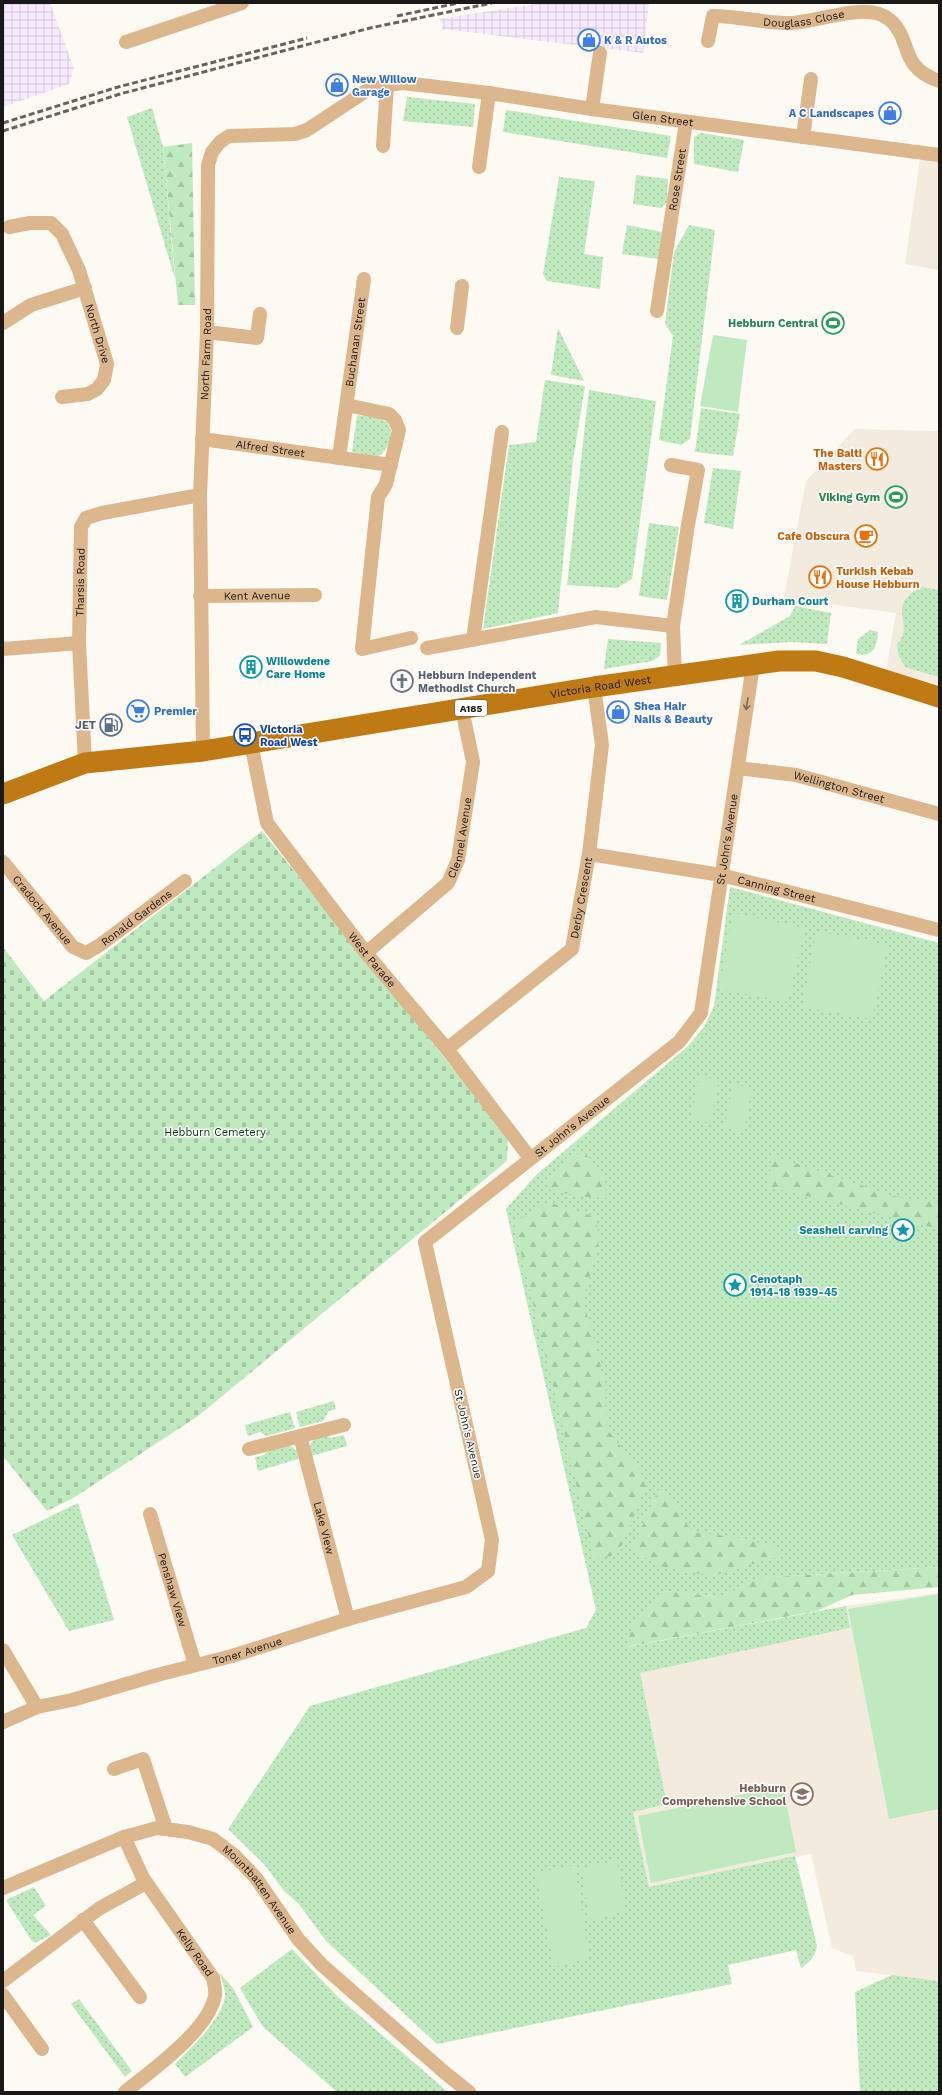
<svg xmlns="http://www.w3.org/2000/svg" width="942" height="2095" viewBox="0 0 942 2095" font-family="'Work Sans',sans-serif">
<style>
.built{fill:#f4ebdf}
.industrial{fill:url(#industrial-grid)}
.grass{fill:url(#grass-dots)}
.forest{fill:url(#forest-firs)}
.cemetery{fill:url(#cemetery-stones)}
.pitch{fill:#bfe9bf}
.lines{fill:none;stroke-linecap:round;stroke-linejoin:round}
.minor{stroke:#dcb68c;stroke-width:14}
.primary{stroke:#bf7a13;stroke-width:21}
.rail{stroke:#666460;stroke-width:3;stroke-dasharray:6 3;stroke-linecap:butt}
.oneway{stroke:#7b6852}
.labels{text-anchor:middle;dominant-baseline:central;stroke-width:3;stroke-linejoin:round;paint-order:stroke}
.shield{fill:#fff;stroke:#5f5e5d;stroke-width:1}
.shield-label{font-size:10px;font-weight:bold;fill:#1a1917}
.street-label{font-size:11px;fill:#1a1917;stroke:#fff}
.shop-label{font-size:11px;font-weight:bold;fill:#366cbe;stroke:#fff;text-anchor:start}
.leisure-label{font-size:11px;font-weight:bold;fill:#27864d;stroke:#fff;text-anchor:end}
.food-label{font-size:11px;font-weight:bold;fill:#c56008;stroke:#fff;text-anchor:end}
.culture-label{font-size:11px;font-weight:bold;fill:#0d838f;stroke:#fff;text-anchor:start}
.worship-label{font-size:11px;font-weight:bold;fill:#5b616d;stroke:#fff;text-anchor:start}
.service-label{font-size:11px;font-weight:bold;fill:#4e5e75;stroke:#fff;text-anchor:end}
.transit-label{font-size:11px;font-weight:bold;fill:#164399;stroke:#fff;text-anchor:start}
.park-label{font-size:11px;fill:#00400a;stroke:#fff}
.education-label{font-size:11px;font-weight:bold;fill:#785e54;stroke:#fff;text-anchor:end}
</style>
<defs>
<pattern id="industrial-grid" width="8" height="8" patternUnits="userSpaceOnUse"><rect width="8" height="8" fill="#f8eafe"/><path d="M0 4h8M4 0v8" fill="none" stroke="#d4c8d9"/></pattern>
<pattern id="grass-dots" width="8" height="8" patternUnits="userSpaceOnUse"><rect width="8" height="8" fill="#bfe9bf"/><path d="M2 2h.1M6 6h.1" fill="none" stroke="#a4c7a3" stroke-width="1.8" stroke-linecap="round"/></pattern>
<pattern id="forest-firs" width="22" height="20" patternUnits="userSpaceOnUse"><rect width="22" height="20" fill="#bfe9bf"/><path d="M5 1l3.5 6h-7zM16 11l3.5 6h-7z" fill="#a4c7a3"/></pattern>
<pattern id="cemetery-stones" width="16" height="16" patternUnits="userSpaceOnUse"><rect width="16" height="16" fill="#bfe9bf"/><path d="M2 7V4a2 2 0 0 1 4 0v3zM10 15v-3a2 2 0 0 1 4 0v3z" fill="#a4c7a3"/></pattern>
</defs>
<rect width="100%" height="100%" fill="#fdf9f3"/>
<g class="built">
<path d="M920,159L939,162V270L905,264Z"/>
<path d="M855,429L939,431V684L886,672L896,613L784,598L806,481Z"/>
<path d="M939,1593V1981L856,1971L853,1956L832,1948L811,1854L649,1887L633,1812L667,1804L640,1673L850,1628L846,1606Z"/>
</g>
<g class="industrial">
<path d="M3,3H50L74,68L69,84L3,107Z"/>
<path d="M541,3H649L643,53L442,29L440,19Z"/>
</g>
<g class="grass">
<path d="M407,97L475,104L473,127L403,121Z"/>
<path d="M152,108L163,147L175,279L127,117Z"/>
<path d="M506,110L671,136L667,158L503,132Z"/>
<path d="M701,133L744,140L738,172L694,164V137Z"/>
<path d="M636,175L668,179L667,202L661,208L633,204Z"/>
<path d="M559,177L595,181L584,254L603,257L600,289L547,281L543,274Z"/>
<path d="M627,225L662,232L659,259L622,254Z"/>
<path d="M689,225L715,230L690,439L681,445L659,440L673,336L665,324L674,252Z"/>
<path d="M558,328L584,381L551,375Z"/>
<path d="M545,380L585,386L573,460L558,613L483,629L509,445L536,442Z"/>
<path d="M589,390L656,401L632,579L617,588L567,585Z"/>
<path d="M701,408L740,414L733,456L695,452Z"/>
<path d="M357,415C365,417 376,416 383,420C398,426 389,452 377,457L352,452Z"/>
<path d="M713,468L741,471L733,529L704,523Z"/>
<path d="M649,523L679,527L667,600L639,596Z"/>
<path d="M923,587L939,590V677L905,667L899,656L897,644C917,627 883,603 923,587Z"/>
<path d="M795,606L831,613L827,644L791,642L739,645L790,616Z"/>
<path d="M870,630L878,632C877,648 873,657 856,654L858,639Z"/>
<path d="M608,639L661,643L660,656L652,661L604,669Z"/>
<path d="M730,887L939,943V1567L758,1578L722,1597L663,1591L627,1647L846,1606L850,1628L640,1673L667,1804L633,1812L649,1887L795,1856L817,1946C815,1957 810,1962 801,1968L796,1950L728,1965L732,1984L437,2044L326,1941L299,1904L284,1891L264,1864L228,1829L310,1706L586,1628L596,1610L506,1209L536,1175L687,1047L704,1027L714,1006Z"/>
<path d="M334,1401L336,1409L329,1411L323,1421L300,1427L296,1412Z"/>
<path d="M290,1412L295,1428L267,1436L260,1432L248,1436L245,1425Z"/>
<path d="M325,1434L331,1438L344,1435L347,1446L311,1456L308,1448L315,1438Z"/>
<path d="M290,1445L297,1451L298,1459L258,1471L255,1457L264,1455L273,1446Z"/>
<path d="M78,1503L114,1620L69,1631L12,1535Z"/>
<path d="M34,1887L46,1906L33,1915L51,1935L35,1943L31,1940L6,1900Z"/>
<path d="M292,1949L338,1997L448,2092H337L263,2027L240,1988Z"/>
<path d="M219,1972L233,1988L253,2027L185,2077L175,2064C190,2049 223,2018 225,1996C226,1989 221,1979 219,1972Z"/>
<path d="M892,1975L939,1981V2092H860L855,1992Z"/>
<path d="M79,1999L132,2071L125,2077L71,2004Z"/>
</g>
<g class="forest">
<path d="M192,143L195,305H178L163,147Z"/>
<path d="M583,1150L604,1177L607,1198L583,1197L550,1190L549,1178Z"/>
<path d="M774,1156L893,1196L939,1203V1229L766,1186Z"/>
<path d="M548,1202L596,1217L599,1241L583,1301L595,1342L605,1385L607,1429L647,1481L623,1544L611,1556L594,1559L514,1223Z"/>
<path d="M658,1490L674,1502L692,1532L734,1537L770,1545L781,1556L711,1576L665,1567L631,1551Z"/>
<path d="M939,1567V1587L852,1595L817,1611L626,1647L633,1625L663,1591L722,1597L758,1578Z"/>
</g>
<path class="cemetery" d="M262,831L508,1137L507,1161L198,1416L75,1497L47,1511L3,1456V947L44,1001Z"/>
<g class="pitch">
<path d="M713,335L747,340L738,412L700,406Z"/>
<path d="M733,913L805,928L788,1002L719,989Z"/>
<path d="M816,931L888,945L872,1019L802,1007Z"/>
<path d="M699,1076L719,1080L711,1123L691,1119Z"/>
<path d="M733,1084L752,1088L744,1132L724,1128Z"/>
<path d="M939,1594V1809L889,1819L848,1609Z"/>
<path d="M783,1786L796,1852L651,1883L638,1816Z"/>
<path d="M617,1860L626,1911L590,1921L581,1868Z"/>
<path d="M575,1865L589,1958L554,1967L536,1873Z"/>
</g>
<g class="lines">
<g class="minor">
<path id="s1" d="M708,41L713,16C739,16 763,23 789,23C817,23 867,0 890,20C913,40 898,67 939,81"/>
<path d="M126,42L242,3"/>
<path d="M592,109L600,53"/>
<path d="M803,137L811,79"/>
<path d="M383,146L387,85"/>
<path d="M479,167L489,93"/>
<path id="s2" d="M9,227L30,223H51L62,234L79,270L107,364L104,380L97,389L88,394L62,397"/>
<path id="s3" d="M657,311L686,122"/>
<path d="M3,323L31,305L85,288"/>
<path d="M457,328L462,286"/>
<path d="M207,332L257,338L260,314"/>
<path d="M347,405L389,414L395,420L399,430L386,484L378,497L362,649L411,638"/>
<path id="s4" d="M202,439L391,465"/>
<path id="s5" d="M339,457L364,279"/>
<path d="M671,465L698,470L688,525L673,626L675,676"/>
<path id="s6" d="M200,596L315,595"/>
<path d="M473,640L502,432"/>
<path d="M427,648L596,617L673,626"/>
<path d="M3,649L79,643"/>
<path id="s7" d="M251,743L267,823L366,953L447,1049L530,1158"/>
<path id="s8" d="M203,751L200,495L207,332L208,165L212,152L220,142L229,136L295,134L307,130L366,91L387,85L403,83L489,93L592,109L939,155"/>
<path id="s9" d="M85,763L79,643L81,527L86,518L102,513L200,495"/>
<path id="s10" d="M738,768L796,775L939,814"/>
<path id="s11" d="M589,854L721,875L939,930"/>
<path id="s12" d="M3,862L73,947L86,953L100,945L185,881"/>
<path id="s13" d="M366,953L448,883L458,860L473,762L462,709"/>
<path id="s14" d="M447,1049L572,949L589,854L602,745L594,687"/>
<path id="s15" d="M300,1436L348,1619"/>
<path d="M249,1449L344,1425"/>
<path id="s16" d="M150,1514L195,1665"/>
<path d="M3,1650L37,1707"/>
<path id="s17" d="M3,1722L37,1707L72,1700L157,1675L232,1656L348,1619L466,1587L488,1571L492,1540L425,1242L679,1042L701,1013L753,665"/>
<path d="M114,1769L143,1759L166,1829"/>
<path id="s18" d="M124,1837L143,1878L213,1978C214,1983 216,1991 215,1996C208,2031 152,2070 125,2092"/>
<path id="s19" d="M3,1888L124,1837L157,1828L188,1832L213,1839L235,1856L256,1878L298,1939L322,1965L444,2072L469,2092"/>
<path d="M83,1920L140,1997"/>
<path d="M3,1981L100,1908L146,1883"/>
<path d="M3,1995L42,2049"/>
</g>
<path class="primary" id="s20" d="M3,794L85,763L203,751L594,687L779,661H816L843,667L939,697"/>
<g class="rail">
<path d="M397,16L458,3"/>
<path d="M3,123L118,87L307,38"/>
<path d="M3,131L120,94L370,28L492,3"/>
</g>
</g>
<defs><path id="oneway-shaft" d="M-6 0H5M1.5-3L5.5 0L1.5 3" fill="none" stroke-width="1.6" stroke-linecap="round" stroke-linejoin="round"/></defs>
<use class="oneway" href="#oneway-shaft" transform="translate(747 704) rotate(99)"/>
<defs>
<g id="shop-ring" transform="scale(1.15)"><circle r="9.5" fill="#fff" stroke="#3f7fe0" stroke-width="1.5"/><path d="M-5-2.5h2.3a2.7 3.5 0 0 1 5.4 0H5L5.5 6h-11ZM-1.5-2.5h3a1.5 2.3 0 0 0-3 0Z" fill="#3f7fe0"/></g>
<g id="stadium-ring" transform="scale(1.15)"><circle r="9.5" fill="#fff" stroke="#2e9e5b" stroke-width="1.5"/><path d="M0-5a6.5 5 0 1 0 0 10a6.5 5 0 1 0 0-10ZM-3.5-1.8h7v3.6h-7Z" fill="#2e9e5b"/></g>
<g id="restaurant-ring" transform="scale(1.15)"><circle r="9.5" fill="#fff" stroke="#e8710a" stroke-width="1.5"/><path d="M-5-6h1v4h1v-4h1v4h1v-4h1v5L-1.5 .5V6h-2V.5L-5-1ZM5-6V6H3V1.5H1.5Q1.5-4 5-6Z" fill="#e8710a"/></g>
<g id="cafe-ring" transform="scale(1.15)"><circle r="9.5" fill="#fff" stroke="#e8710a" stroke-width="1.5"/><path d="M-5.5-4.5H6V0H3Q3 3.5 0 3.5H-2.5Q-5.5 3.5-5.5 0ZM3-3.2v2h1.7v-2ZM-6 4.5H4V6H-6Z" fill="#e8710a"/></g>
<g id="building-ring" transform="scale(1.15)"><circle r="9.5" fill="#fff" stroke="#0f9aa8" stroke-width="1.5"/><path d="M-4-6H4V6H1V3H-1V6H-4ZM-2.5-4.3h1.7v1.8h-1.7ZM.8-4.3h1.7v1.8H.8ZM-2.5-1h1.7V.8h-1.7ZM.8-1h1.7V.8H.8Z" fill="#0f9aa8"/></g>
<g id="church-ring" transform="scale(1.15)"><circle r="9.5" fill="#fff" stroke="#6b7280" stroke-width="1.5"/><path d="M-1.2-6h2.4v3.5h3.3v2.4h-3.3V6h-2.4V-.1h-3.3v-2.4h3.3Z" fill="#6b7280"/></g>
<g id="supermarket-ring" transform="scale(1.15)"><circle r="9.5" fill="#fff" stroke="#3f7fe0" stroke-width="1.5"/><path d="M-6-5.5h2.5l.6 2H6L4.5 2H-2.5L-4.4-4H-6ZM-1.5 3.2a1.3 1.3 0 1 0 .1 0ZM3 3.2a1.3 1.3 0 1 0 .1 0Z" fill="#3f7fe0"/></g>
<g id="fuel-ring" transform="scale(1.15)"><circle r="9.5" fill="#fff" stroke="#5c6f8a" stroke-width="1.5"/><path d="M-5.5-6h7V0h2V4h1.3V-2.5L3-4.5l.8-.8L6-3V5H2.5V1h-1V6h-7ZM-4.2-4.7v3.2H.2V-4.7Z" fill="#5c6f8a"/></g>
<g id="bus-ring" transform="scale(1.15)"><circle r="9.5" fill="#fff" stroke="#1a4fb4" stroke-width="1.5"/><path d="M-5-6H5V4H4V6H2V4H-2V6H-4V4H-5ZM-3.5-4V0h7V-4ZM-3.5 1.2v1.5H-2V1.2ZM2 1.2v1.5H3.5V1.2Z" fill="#1a4fb4"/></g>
<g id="sight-ring" transform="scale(1.15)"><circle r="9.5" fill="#fff" stroke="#0f9aa8" stroke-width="1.5"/><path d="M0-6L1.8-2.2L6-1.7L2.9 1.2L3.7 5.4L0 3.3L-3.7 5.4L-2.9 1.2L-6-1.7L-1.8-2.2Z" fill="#0f9aa8"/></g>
<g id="school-ring" transform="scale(1.15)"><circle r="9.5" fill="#fff" stroke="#8d6e63" stroke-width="1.5"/><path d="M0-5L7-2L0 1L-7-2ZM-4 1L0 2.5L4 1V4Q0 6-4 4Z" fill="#8d6e63"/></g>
</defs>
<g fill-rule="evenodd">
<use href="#shop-ring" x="589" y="40"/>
<use href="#shop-ring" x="337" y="85"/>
<use href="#shop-ring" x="890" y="113"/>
<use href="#stadium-ring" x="833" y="323"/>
<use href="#restaurant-ring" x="877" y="459"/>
<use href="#stadium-ring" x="896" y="497"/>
<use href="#cafe-ring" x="866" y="536"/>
<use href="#restaurant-ring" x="820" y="577"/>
<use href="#building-ring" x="737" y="601"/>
<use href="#building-ring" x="251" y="667"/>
<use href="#church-ring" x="402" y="681"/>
<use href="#supermarket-ring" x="138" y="711"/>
<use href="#shop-ring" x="618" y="712"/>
<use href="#fuel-ring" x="111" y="725"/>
<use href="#bus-ring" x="245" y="735"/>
<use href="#sight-ring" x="903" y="1230"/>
<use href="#sight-ring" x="735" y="1285"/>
<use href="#school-ring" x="802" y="1794"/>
</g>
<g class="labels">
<rect class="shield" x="455" y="700" width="32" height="16" rx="3"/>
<g class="shield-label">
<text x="471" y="708">A185</text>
</g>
<g class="street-label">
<text stroke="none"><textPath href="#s1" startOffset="117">Douglass Close</textPath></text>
<text stroke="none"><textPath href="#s8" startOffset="1073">Glen Street</textPath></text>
<text stroke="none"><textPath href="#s3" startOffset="133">Rose Street</textPath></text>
<text stroke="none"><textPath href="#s2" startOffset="164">North Drive</textPath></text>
<text stroke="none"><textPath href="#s5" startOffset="116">Buchanan Street</textPath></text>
<text stroke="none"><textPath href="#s8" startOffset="397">North Farm Road</textPath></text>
<text stroke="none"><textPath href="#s4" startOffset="69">Alfred Street</textPath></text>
<text stroke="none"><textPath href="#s9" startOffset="181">Tharsis Road</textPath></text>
<text stroke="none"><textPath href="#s6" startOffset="57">Kent Avenue</textPath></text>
<text stroke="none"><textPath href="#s20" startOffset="609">Victoria Road West</textPath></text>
<text stroke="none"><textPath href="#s10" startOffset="103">Wellington Street</textPath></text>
<text stroke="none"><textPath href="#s13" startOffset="155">Clennel Avenue</textPath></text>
<text stroke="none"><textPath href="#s17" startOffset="1382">St John's Avenue</textPath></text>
<text stroke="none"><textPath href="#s11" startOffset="191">Canning Street</textPath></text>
<text stroke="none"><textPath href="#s14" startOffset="212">Derby Crescent</textPath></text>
<text stroke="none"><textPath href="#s12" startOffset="62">Cradock Avenue</textPath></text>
<text stroke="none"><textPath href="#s12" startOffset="186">Ronald Gardens</textPath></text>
<text stroke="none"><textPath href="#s7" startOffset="254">West Parade</textPath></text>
<text stroke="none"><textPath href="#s17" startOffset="1034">St John's Avenue</textPath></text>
<text transform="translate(468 1434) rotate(77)">St John's Avenue</text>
<text stroke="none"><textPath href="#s15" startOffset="95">Lake View</textPath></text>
<text stroke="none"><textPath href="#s16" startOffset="79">Penshaw View</textPath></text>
<text stroke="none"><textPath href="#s17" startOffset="255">Toner Avenue</textPath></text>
<text stroke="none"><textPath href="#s19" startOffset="292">Mountbatten Avenue</textPath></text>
<text stroke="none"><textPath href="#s18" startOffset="136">Kelly Road</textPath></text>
</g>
<g class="shop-label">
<text x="604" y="40">K &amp; R Autos</text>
<text x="352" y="79">New Willow<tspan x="352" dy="13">Garage</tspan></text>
<text x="874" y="113" text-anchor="end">A C Landscapes</text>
<text x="634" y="706">Shea Hair<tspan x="634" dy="13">Nails &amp; Beauty</tspan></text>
<text x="154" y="711">Premier</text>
</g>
<g class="leisure-label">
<text x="818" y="323">Hebburn Central</text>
<text x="880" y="497">Viking Gym</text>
</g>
<g class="food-label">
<text x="862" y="453">The Balti<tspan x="862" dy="13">Masters</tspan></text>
<text x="850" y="536">Cafe Obscura</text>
<text x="836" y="571" text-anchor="start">Turkish Kebab<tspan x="836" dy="13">House Hebburn</tspan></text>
</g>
<g class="culture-label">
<text x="752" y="601">Durham Court</text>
<text x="266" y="661">Willowdene<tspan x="266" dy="13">Care Home</tspan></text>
<text x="888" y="1230" text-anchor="end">Seashell carving</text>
<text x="750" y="1279">Cenotaph<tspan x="750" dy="13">1914-18 1939-45</tspan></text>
</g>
<g class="worship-label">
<text x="418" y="675">Hebburn Independent<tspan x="418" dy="13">Methodist Church</tspan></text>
</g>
<g class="service-label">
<text x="96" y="725">JET</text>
</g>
<g class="transit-label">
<text x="260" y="729">Victoria<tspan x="260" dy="13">Road West</tspan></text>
</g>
<g class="park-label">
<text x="215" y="1132">Hebburn Cemetery</text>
</g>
<g class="education-label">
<text x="786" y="1788">Hebburn<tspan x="786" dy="13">Comprehensive School</tspan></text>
</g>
</g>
<rect width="942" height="2095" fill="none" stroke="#1a1917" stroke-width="8"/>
</svg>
